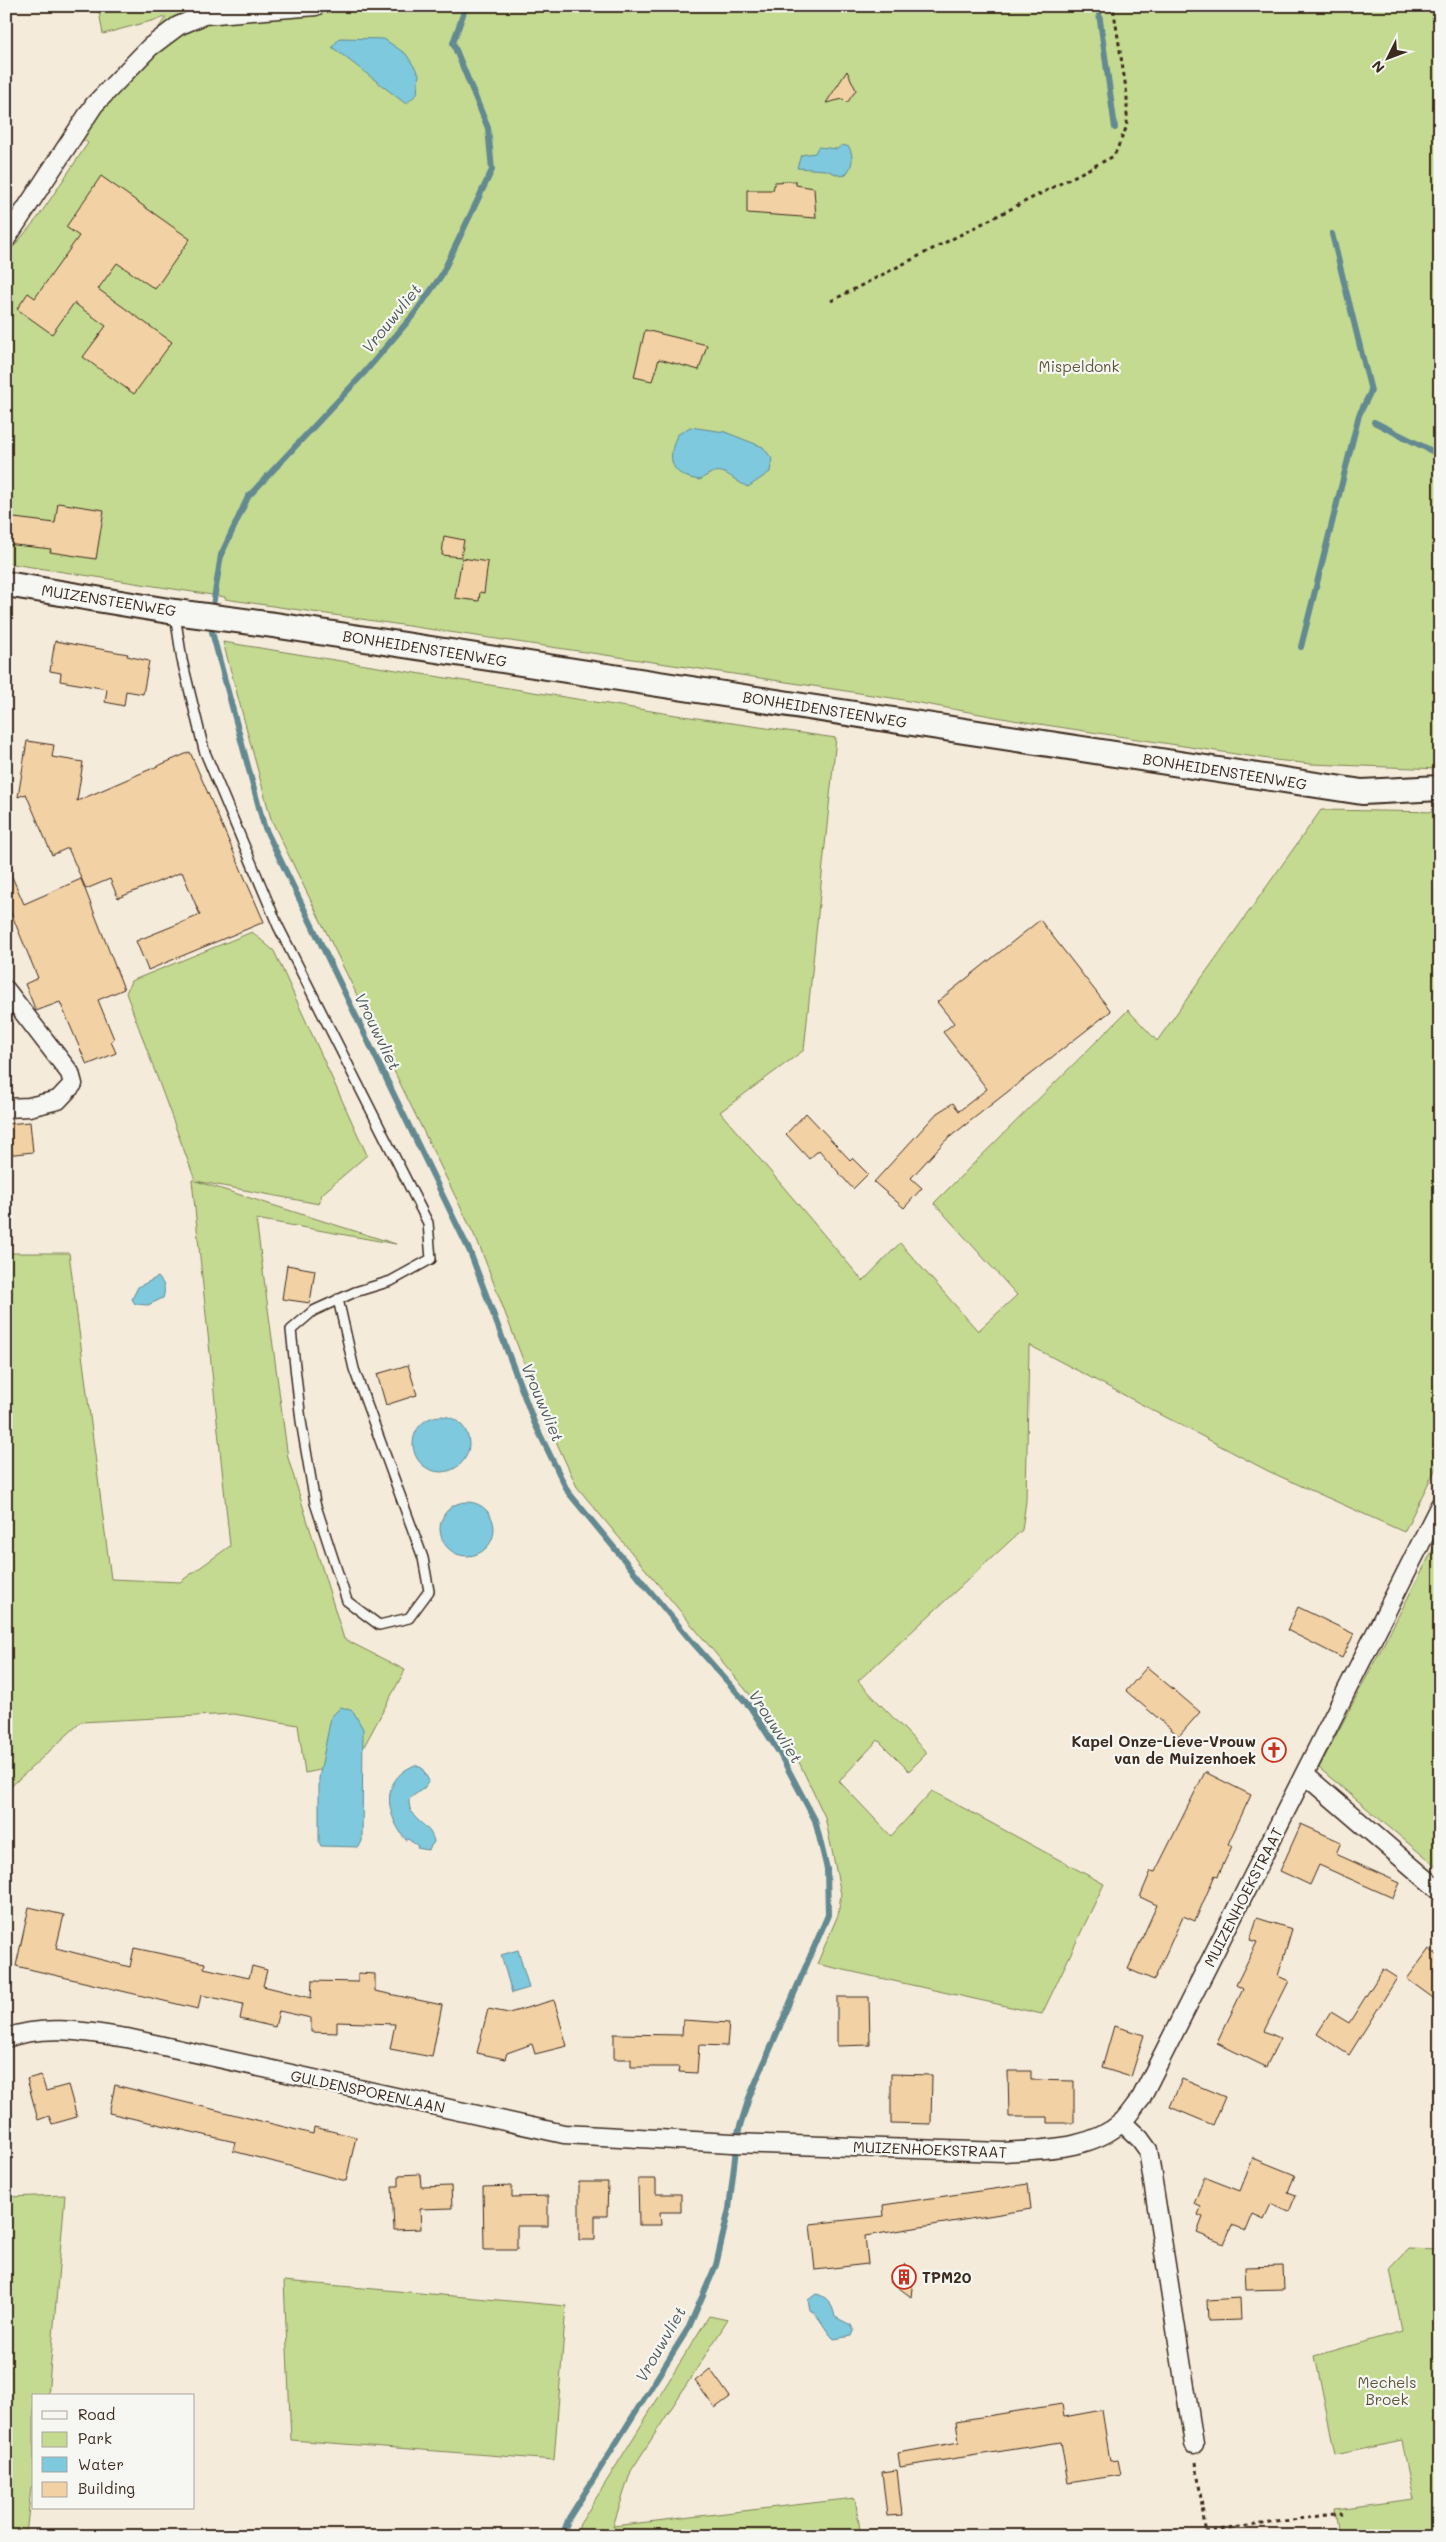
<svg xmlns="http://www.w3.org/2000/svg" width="1446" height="2542" viewBox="0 0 1446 2542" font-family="Mali,sans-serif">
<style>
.green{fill:#c3da90;stroke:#7f8257}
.water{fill:#7ec9de;stroke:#638991}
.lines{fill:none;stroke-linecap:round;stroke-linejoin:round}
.stream{stroke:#638991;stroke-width:6}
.building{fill:#f2d1a4;stroke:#3b2a1e}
.lane-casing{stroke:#3b2a1e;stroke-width:12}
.street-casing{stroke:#3b2a1e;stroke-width:21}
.secondary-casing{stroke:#3b2a1e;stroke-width:28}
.path{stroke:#3b2a1e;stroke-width:3;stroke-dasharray:4 4;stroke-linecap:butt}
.lane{stroke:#f6f6f2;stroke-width:9}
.street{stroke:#f6f6f2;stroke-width:18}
.secondary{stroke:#f6f6f2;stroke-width:24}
.labels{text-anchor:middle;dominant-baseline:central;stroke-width:4.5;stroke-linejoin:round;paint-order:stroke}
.park-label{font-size:15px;fill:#5d563a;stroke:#f6f6f2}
.street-label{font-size:15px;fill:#3b2a1e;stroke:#f6f6f2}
.poi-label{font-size:15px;font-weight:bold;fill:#3b2a1e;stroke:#f6f6f2;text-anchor:end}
.water-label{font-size:16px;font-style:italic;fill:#4f5a58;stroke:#f6f6f2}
</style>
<rect width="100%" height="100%" fill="#f5ebdb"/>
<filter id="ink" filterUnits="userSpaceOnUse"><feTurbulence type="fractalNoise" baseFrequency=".02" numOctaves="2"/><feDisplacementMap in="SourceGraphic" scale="10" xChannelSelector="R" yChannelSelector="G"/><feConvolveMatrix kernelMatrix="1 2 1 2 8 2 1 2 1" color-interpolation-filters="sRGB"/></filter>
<g filter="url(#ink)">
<g class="green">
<path d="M98,6H1440V769L1311,764L1275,760L1013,720L892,698L707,670L225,599V597L6,563V256L39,216L88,143L82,139L166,17L103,34Z"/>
<path d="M223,642L676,715L836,738L804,1050L720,1112L863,1281L900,1243L978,1331L1017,1295L934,1203L1128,1010L1157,1041L1321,810L1440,812V1460L1404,1532L1268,1471L1029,1345L1026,1501L1022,1530L858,1681L927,1753L909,1771L878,1740L839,1781L891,1836L932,1791L1104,1884L1042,2014L817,1964L838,1915L841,1894L825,1817L790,1743L577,1487L544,1415L480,1247L271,819Z"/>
<path d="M252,932L274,951L367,1155L322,1194L319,1204L196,1181L396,1244L256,1219L288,1458L344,1639L405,1670L355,1763L305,1773L298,1725L234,1714L81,1722L6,1791V1253H69L111,1579L180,1582L230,1546L192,1180H195L126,993L131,981Z"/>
<path d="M1440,1536V1870L1319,1768Z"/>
<path d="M65,2195L48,2396H34V2487H31L26,2536H6V2197Z"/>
<path d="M1409,2249L1440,2250V2536H1339L1335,2509L1414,2499L1402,2441L1335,2455L1315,2356L1402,2331L1390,2269Z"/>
<path d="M284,2281L566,2306L554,2460L291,2440Z"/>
<path d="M709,2316L728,2320L631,2471L613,2526L855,2498L861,2536H576L580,2524Z"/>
</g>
<g class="water">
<path d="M340,38L384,39L406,54L419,74L417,94L406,104L332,47Z"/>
<path d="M842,145L849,147C854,157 853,167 845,175L841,176L826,170L797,168L801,155L815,153L818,147L837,149Z"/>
<path d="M690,427L725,432L763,447L772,459L770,472L748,487C726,477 724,462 700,480C671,476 666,461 677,435Z"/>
<path d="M158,1277C164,1283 166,1289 163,1298L148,1305L135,1304L132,1299L138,1287Z"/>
<circle cx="441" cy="1444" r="28"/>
<circle cx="467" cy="1529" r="27"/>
<path d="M341,1707L353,1711L363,1729L362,1841L359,1847L321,1846L319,1842V1778L331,1717Z"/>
<path d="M415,1765L422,1768L429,1781L424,1788L409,1799C408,1823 431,1822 434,1842L428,1850L417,1848L418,1846L408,1839L406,1840C386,1815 379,1780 415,1765Z"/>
<path d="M518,1950L529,1988L512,1993L501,1955Z"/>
<path d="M816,2294C828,2296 833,2306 835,2317L851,2325L854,2331L852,2336L834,2339C824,2330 821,2317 810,2310L808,2300Z"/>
</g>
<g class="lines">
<g class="stream">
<path d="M1098,6L1115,128"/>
<path d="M1374,422L1440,455"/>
<path d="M212,612L221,555L248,497L364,373L415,313L441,276L492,170L488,128L453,43L466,6"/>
<path d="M212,632L264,826L470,1252L534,1422L568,1492L688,1637L750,1707L780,1754L815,1820L827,1869L828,1915L749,2098L737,2136"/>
<path d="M1301,647L1359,415L1371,391L1332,234"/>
<path d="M562,2536L569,2518L689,2327L716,2265L729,2209L736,2149"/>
</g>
</g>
<g class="building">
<path d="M847,71L856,90L847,103L843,99L826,103Z"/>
<path d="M101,176L190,239L155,289L117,263L98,289L172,342L134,394L83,357L106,326L74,303L52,334L17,309L28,293L35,298L79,236L66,227Z"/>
<path d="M796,181V185L814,188L816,218L747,213V190H773L775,182Z"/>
<path d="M645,330L707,345L699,370L659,359L652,381L634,377Z"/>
<path d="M58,503L104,510L96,559L50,552L51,549L6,544V517L55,523Z"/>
<path d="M444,536L464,540L461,557L442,555Z"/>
<path d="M462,558L488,562L484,593L480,592L479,601L455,598Z"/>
<path d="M55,641L128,654L127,656L149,661L143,694L126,691L124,706L105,702L107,689L60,681L61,673L50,671Z"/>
<path d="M27,741L54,745L52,757L83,762L77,801L190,752L264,922L148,970L136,941L200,915L182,872L118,898L110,879L86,889L68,848L52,855L26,794L18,797Z"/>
<path d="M6,863L24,904L81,879L124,989L98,1000L114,1039L111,1041L116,1053L87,1065L60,1002L36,1011L25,984L38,978L6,901Z"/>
<path d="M1040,920L1111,1011L946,1140L911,1178L922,1188L904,1208L874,1182L937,1113L953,1103L959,1111L987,1089L943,1032L954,1023L937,1002Z"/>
<path d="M806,1113L850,1160L852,1158L868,1174L853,1189L819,1150L809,1159L786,1134Z"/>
<path d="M30,1122L33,1152L6,1155V1124Z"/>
<path d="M287,1265L315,1270L310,1303L282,1299Z"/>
<path d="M408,1365L417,1395L386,1405L377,1374Z"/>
<path d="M1298,1607L1354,1634L1342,1658L1287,1630Z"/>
<path d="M1147,1667L1200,1712L1179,1736L1126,1691Z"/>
<path d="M1205,1772L1251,1795L1228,1844L1232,1846L1218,1876L1215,1875L1195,1921L1183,1916L1154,1980L1128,1969L1157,1905L1140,1897L1151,1871L1155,1872Z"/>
<path d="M1301,1824L1341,1842L1336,1854L1400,1883L1393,1898L1319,1865L1310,1885L1280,1871Z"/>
<path d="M29,1907L64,1915L56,1948L130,1967L134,1948L205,1963L204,1968L249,1978L252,1966L267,1970L263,1986L311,1998L312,1981L358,1982V1973L375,1974V1991L442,2005L432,2057L390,2049L395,2024L337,2022V2033L311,2032V2018L279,2011L275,2027L240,2019L243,2004L201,1995L198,2009L16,1966Z"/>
<path d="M1257,1918L1292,1929L1278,1976L1289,1981L1264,2031L1280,2038L1266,2067L1217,2043L1243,1989L1236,1985L1257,1942L1250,1940Z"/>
<path d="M1429,1949L1440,1957V2003L1407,1979Z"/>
<path d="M1383,1969L1397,1978L1349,2055L1317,2034L1331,2012L1349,2023Z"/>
<path d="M837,1997H869L870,2045L837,2046Z"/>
<path d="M554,2000L567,2046L535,2054L532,2044L507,2053L505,2059L477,2053L488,2009L509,2013Z"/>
<path d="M683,2020L729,2023L727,2046L699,2045L697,2073L679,2072L680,2067H631V2059H614V2034L682,2035Z"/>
<path d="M1114,2026L1144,2035L1131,2077L1102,2068Z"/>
<path d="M1008,2071H1031V2080L1074,2081V2123H1047V2117H1009Z"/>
<path d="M891,2074L932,2075L931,2124L891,2123Z"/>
<path d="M41,2075L46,2091L68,2085L77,2117L52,2124L49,2116L38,2120L27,2079Z"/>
<path d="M1182,2079L1225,2097L1213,2125L1170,2107Z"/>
<path d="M115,2085L313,2134L314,2127L356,2137L346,2181L233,2151L235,2142L109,2113Z"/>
<path d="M1253,2158L1295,2175L1288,2192L1296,2195L1289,2212L1271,2204L1264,2219L1253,2214L1246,2231L1232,2225L1224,2244L1197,2233L1203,2217L1198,2215L1201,2207L1194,2204L1204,2177L1240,2191Z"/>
<path d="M420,2174L421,2187L451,2186L452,2208L420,2209L421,2229L394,2230L392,2186H399V2175Z"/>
<path d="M638,2179H656V2194H681V2212H660L661,2225H639Z"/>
<path d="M579,2182H608L607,2216H595V2240H579Z"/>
<path d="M1028,2184L1031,2209L865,2236L868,2264L815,2270L810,2224L884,2216L883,2205Z"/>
<path d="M512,2186V2197L548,2196V2226H517V2250H484L483,2187Z"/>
<path d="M905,2264L917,2274L913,2279L911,2297L890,2281Z"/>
<path d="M1283,2266L1284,2289L1246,2290L1245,2267Z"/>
<path d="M1240,2298L1241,2320L1208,2321L1207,2300Z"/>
<path d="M710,2369L730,2397L715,2408L695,2381Z"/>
<path d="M1062,2404L1064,2417L1102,2410L1110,2461L1118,2460L1121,2475L1068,2483L1061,2442L900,2467L898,2453L959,2442L956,2421Z"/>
<path d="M897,2470L902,2515L887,2516L882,2472Z"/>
</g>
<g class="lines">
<g class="lane-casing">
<path id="lane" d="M175,615L182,660L204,750L278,926L428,1223L431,1259L391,1281L355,1292L313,1311L291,1330L301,1421L315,1503L347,1601L379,1625L409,1618L429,1591L423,1558L354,1369L338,1299"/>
</g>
<g class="street-casing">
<g id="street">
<path d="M6,239L94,105L150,47L178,26L204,15L316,6"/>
<path d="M6,990L70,1073L73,1084L58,1100L29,1107L6,1108"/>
<path d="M1305,1775L1440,1891"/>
<path d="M6,2038C47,2024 86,2032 127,2038L564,2134L732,2143L1004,2152C1044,2149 1091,2150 1122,2122C1129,2115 1135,2105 1141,2098L1440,1505"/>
<path d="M1122,2122L1140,2139L1148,2150L1194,2444"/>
</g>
</g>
<g class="secondary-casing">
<path id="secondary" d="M6,584L175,612L274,625L1362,792L1440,788"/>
</g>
<g class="path">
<path d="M831,301L1114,156L1127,126V95L1113,6"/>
<path d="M1196,2462L1206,2536"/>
<path d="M1205,2532L1342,2513"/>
</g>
<use href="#lane" class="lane"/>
<use href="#street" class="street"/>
<use href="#secondary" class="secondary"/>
</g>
</g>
<defs>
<g id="church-ring" transform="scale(1.25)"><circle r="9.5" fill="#f6f6f2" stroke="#c8321e" stroke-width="1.5"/><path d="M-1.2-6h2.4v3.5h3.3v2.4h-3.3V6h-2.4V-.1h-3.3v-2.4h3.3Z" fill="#c8321e"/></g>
<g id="building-ring" transform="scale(1.25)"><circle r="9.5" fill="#f6f6f2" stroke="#c8321e" stroke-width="1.5"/><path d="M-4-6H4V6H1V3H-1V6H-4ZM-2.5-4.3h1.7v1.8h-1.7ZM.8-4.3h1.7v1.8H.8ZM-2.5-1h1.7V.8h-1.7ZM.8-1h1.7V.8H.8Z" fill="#c8321e"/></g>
</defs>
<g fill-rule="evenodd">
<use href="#church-ring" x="1274" y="1750"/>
<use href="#building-ring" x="904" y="2277"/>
</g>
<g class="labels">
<g class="park-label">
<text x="1079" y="366">Mispeldonk</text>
<text x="1387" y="2382">Mechels<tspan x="1387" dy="17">Broek</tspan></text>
</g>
<g class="street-label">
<text transform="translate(109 600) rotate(9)">MUIZENSTEENWEG</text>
<text transform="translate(425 648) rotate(9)">BONHEIDENSTEENWEG</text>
<text transform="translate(825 709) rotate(9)">BONHEIDENSTEENWEG</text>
<text transform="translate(1225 771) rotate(9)">BONHEIDENSTEENWEG</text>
<text transform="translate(1243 1897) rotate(-63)">MUIZENHOEKSTRAAT</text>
<text transform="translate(368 2091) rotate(12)">GULDENSPORENLAAN</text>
<text transform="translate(930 2149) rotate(2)">MUIZENHOEKSTRAAT</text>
</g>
<g class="poi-label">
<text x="1256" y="1741">Kapel Onze-Lieve-Vrouw<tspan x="1256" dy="17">van de Muizenhoek</tspan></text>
<text x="922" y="2277" text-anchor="start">TPM20</text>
</g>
<g class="water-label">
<text transform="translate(391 318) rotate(-51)">Vrouwvliet</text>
<text transform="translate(378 1031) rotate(64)">Vrouwvliet</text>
<text transform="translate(543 1402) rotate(67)">Vrouwvliet</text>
<text transform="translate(776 1726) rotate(57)">Vrouwvliet</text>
<text transform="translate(660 2344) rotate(-60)">Vrouwvliet</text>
</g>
</g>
<rect width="1446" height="2542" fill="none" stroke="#f6f6f2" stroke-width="25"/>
<rect x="12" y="12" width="1421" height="2517" fill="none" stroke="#3b2a1e" stroke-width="2" filter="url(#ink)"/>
<rect x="32" y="2394" width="162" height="115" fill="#f6f6f2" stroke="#aba49d"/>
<rect x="42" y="2411" width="25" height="8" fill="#f6f6f2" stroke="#aba49d"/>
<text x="78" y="2420" font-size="15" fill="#3b2a1e">Road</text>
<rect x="42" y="2432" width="25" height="15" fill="#c3da90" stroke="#aba49d"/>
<text x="78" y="2444" font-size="15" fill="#3b2a1e">Park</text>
<rect x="42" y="2457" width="25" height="15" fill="#7ec9de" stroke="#aba49d"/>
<text x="78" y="2470" font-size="15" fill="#3b2a1e">Water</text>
<rect x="42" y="2482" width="25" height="15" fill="#f2d1a4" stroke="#aba49d"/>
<text x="78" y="2494" font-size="15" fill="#3b2a1e">Building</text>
<g transform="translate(1388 58) rotate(228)" stroke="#f6f6f2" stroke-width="4" paint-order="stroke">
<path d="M0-4L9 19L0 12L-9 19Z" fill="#3b2a1e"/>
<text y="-8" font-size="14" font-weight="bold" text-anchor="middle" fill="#3b2a1e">N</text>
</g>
</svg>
